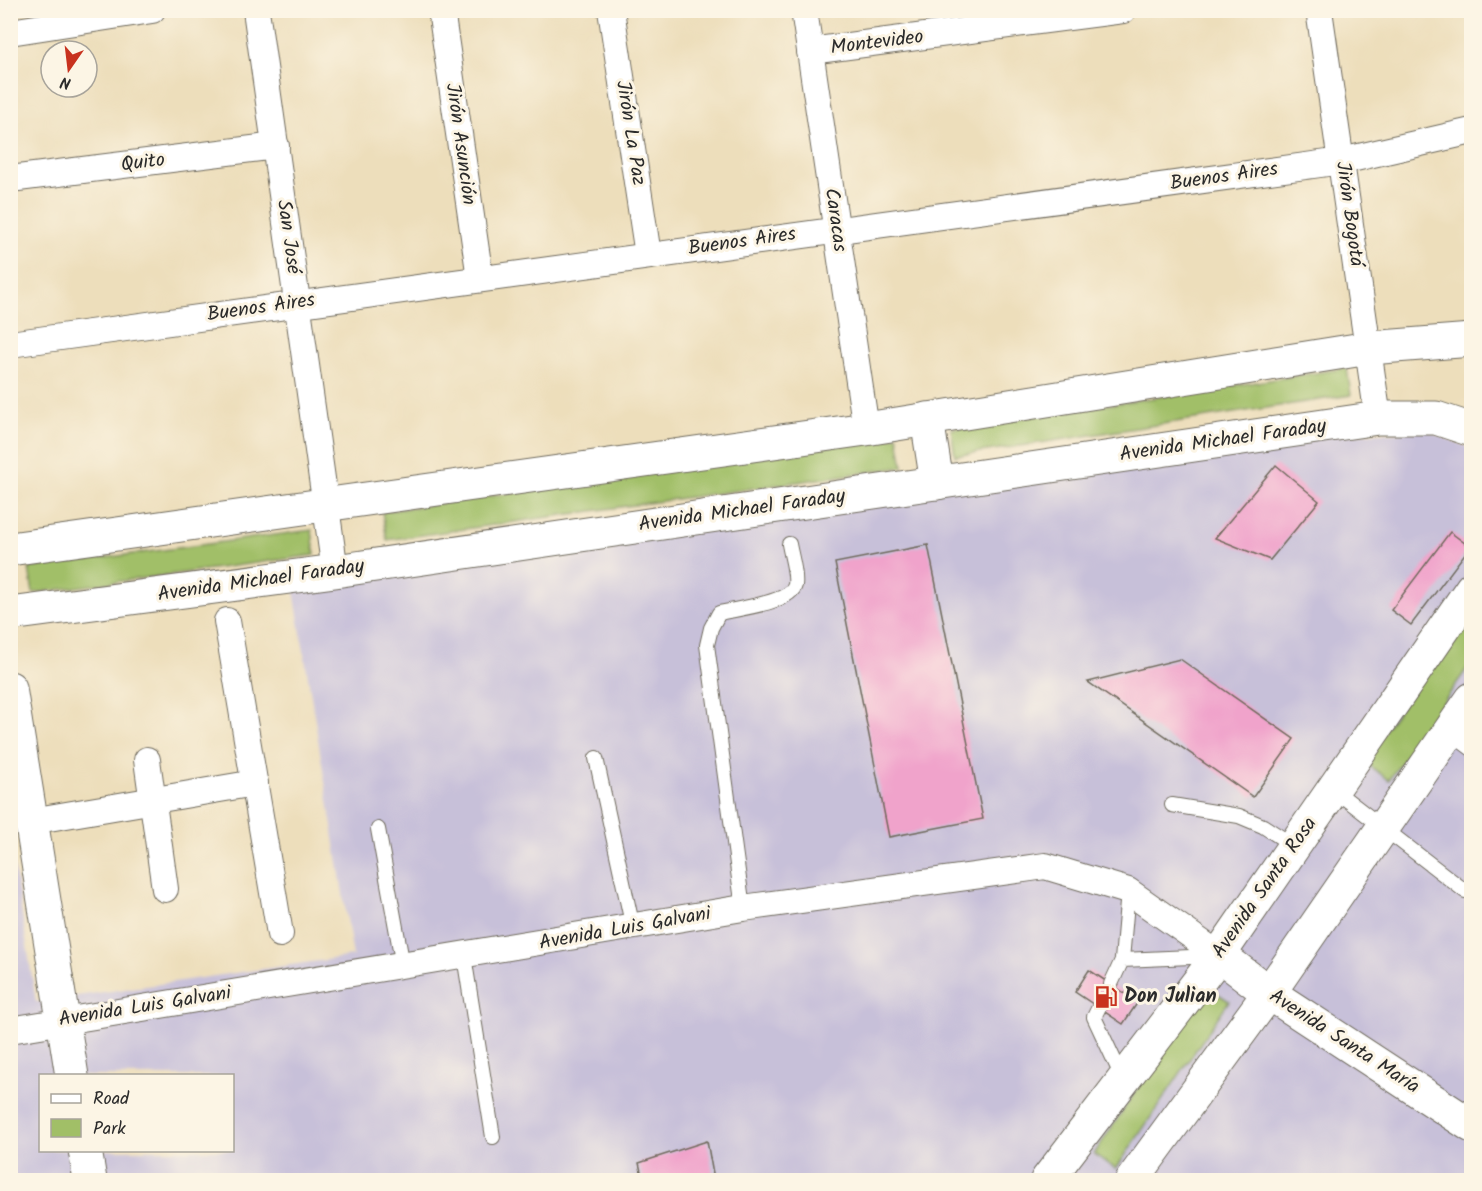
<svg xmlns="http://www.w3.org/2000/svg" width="1482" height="1191" viewBox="0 0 1482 1191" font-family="Kalam,sans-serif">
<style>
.industrial{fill:#c7c0d9;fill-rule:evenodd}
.green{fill:#a1bf67;stroke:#667549;stroke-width:1.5}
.building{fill:#f0a3cb}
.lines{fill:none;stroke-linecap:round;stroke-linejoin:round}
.service-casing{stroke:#6f6a5d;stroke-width:16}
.minor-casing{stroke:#6f6a5d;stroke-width:28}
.tertiary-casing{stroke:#6f6a5d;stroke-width:35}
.secondary-casing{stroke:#6f6a5d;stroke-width:35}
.service{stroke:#fff;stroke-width:14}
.minor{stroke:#fff;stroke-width:26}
.tertiary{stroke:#fff;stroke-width:33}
.secondary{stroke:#fff;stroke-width:33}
.labels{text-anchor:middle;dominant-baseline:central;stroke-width:6;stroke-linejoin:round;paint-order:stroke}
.street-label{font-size:20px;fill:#2b2b2b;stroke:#fcf5e5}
.poi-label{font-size:20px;font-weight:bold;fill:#2b2b2b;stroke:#fcf5e5;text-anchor:start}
</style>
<rect width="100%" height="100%" fill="#fcf5e5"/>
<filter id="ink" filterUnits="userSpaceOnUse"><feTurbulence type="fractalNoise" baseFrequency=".0167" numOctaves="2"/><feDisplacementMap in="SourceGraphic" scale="12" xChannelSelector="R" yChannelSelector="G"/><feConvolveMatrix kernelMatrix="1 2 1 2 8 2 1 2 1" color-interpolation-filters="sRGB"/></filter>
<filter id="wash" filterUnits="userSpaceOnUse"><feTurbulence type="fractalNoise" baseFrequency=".008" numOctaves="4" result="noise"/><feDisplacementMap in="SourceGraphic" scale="24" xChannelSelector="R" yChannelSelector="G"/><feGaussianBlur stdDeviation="1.35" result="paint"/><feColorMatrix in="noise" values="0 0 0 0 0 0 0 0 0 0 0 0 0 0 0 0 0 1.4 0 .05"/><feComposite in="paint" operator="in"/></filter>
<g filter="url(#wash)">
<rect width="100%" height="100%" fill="#eddebb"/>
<path class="industrial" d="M1427,431L1471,448V1180H11L10,840L36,1002L353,956L293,584L1310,436ZM40,1076H232V1150H40Z"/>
<g class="green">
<path d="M1347,368L1351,395L955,456L951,429Z"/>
<path d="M898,436L903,467L387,540L382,512Z"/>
<path d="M312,530L315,555L33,593L29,568Z"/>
<path d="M1471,607V663L1389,780L1363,761Z"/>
<path d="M1206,986L1229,1001L1116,1169L1094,1154Z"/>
</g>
<g id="blocks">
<g class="building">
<path d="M1276,465L1319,501L1270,560L1215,538Z"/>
<path d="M1450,532L1470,547L1411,625L1391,610Z"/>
<path d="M928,545L983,819L889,837L835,563Z"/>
<path d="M1180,659L1294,739L1253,797L1088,682Z"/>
<path d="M1089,970L1138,1002L1123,1024L1075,992Z"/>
<path d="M707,1141L714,1180H643L639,1163Z"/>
</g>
</g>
</g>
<g filter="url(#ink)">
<use href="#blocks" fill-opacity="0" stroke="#6f6a5d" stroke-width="1.5"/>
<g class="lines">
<g class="service-casing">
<g id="service">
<path d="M1449,732L1472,749"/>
<path d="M596,758L633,928"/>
<path d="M1333,789L1465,891"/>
<path d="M1172,805L1239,816L1263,826L1294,846"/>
<path d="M378,829L403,966"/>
<path d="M743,908L707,645L711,628L719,613C735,609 791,603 795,585C797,574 791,556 789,544"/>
<path d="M464,956L493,1137"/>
<path d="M1122,960L1128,891"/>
<path d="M1111,984L1122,960L1214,956"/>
<path d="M1099,1007L1094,1017L1123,1079"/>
</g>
</g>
<g class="minor-casing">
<g id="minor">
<path d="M256,10L335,571"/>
<path d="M441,10L480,278"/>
<path d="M611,10L648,255"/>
<path d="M804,10L866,429"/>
<path d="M1319,10L1378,418"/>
<path d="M10,32L152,10"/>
<path d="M810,51L1123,10"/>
<path d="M10,179L276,146"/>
<path d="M10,344L1342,161L1472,131"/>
<path d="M227,621L280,934"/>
<path d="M147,760L165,889"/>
<path d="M31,821L255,783"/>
<path d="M10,1030L743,908L1045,866L1128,891L1219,955"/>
</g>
</g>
<g class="tertiary-casing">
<g id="tertiary">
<path d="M927,419L937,483"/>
<path d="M10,549L866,429L1369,348L1472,340"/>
<path d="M10,614L335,571L1378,418H1436L1472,430"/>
<path d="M10,688L72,1076"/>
<path d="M1219,955L1269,993L1472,1126"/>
<path d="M85,1150L90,1180"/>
</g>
</g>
<g class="secondary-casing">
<g id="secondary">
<path d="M1047,1180L1219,955L1472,588"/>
<path d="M1132,1180L1269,993L1472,699"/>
</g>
</g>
<use href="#service" class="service"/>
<use href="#minor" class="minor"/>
<use href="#tertiary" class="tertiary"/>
<use href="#secondary" class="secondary"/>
</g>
</g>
<defs>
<g id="fuel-bare" transform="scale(1.8)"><path d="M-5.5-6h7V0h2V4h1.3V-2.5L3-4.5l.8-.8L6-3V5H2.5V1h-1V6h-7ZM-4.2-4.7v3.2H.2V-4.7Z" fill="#c8321e" stroke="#fcf5e5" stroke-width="2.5" paint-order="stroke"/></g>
</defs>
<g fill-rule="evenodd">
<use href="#fuel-bare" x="1106" y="997"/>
</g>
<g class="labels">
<g class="street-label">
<text transform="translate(877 43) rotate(-7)">Montevideo</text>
<text transform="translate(630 133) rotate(81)">Jirón La Paz</text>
<text transform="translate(460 144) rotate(82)">Jirón Asunción</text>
<text transform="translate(143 163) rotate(-7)">Quito</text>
<text transform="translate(1224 177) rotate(-8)">Buenos Aires</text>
<text transform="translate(1349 214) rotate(82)">Jirón Bogotá</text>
<text transform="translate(835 220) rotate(82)">Caracas</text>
<text transform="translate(288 237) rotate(82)">San José</text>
<text transform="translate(742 242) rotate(-8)">Buenos Aires</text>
<text transform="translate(261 308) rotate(-8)">Buenos Aires</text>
<text transform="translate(1223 441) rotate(-8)">Avenida Michael Faraday</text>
<text transform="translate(742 511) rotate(-8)">Avenida Michael Faraday</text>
<text transform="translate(261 581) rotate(-8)">Avenida Michael Faraday</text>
<text transform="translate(1265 888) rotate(-55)">Avenida Santa Rosa</text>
<text transform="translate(625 929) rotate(-10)">Avenida Luis Galvani</text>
<text transform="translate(145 1007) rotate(-9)">Avenida Luis Galvani</text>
<text transform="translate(1344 1042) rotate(33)">Avenida Santa María</text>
</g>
<g class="poi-label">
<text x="1124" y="997">Don Julian</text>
</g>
</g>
<rect width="1482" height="1191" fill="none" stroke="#fcf5e5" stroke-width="36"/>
<rect x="39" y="1074" width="195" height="78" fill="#fcf5e5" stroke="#a8a49b" stroke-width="1.5"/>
<rect x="51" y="1094" width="30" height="9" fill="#ffffff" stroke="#a8a49b" stroke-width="1.5"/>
<text x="93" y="1104" font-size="18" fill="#2b2b2b">Road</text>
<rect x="51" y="1119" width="30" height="18" fill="#a1bf67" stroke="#a8a49b" stroke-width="1.5"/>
<text x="93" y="1134" font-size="18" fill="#2b2b2b">Park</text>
<g transform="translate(69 69) rotate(194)"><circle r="28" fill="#fcf5e5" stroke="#a8a49b" stroke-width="1.5"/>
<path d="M0-4.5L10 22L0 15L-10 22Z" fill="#c8321e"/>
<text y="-9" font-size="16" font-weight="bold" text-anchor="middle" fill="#2b2b2b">N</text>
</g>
</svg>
